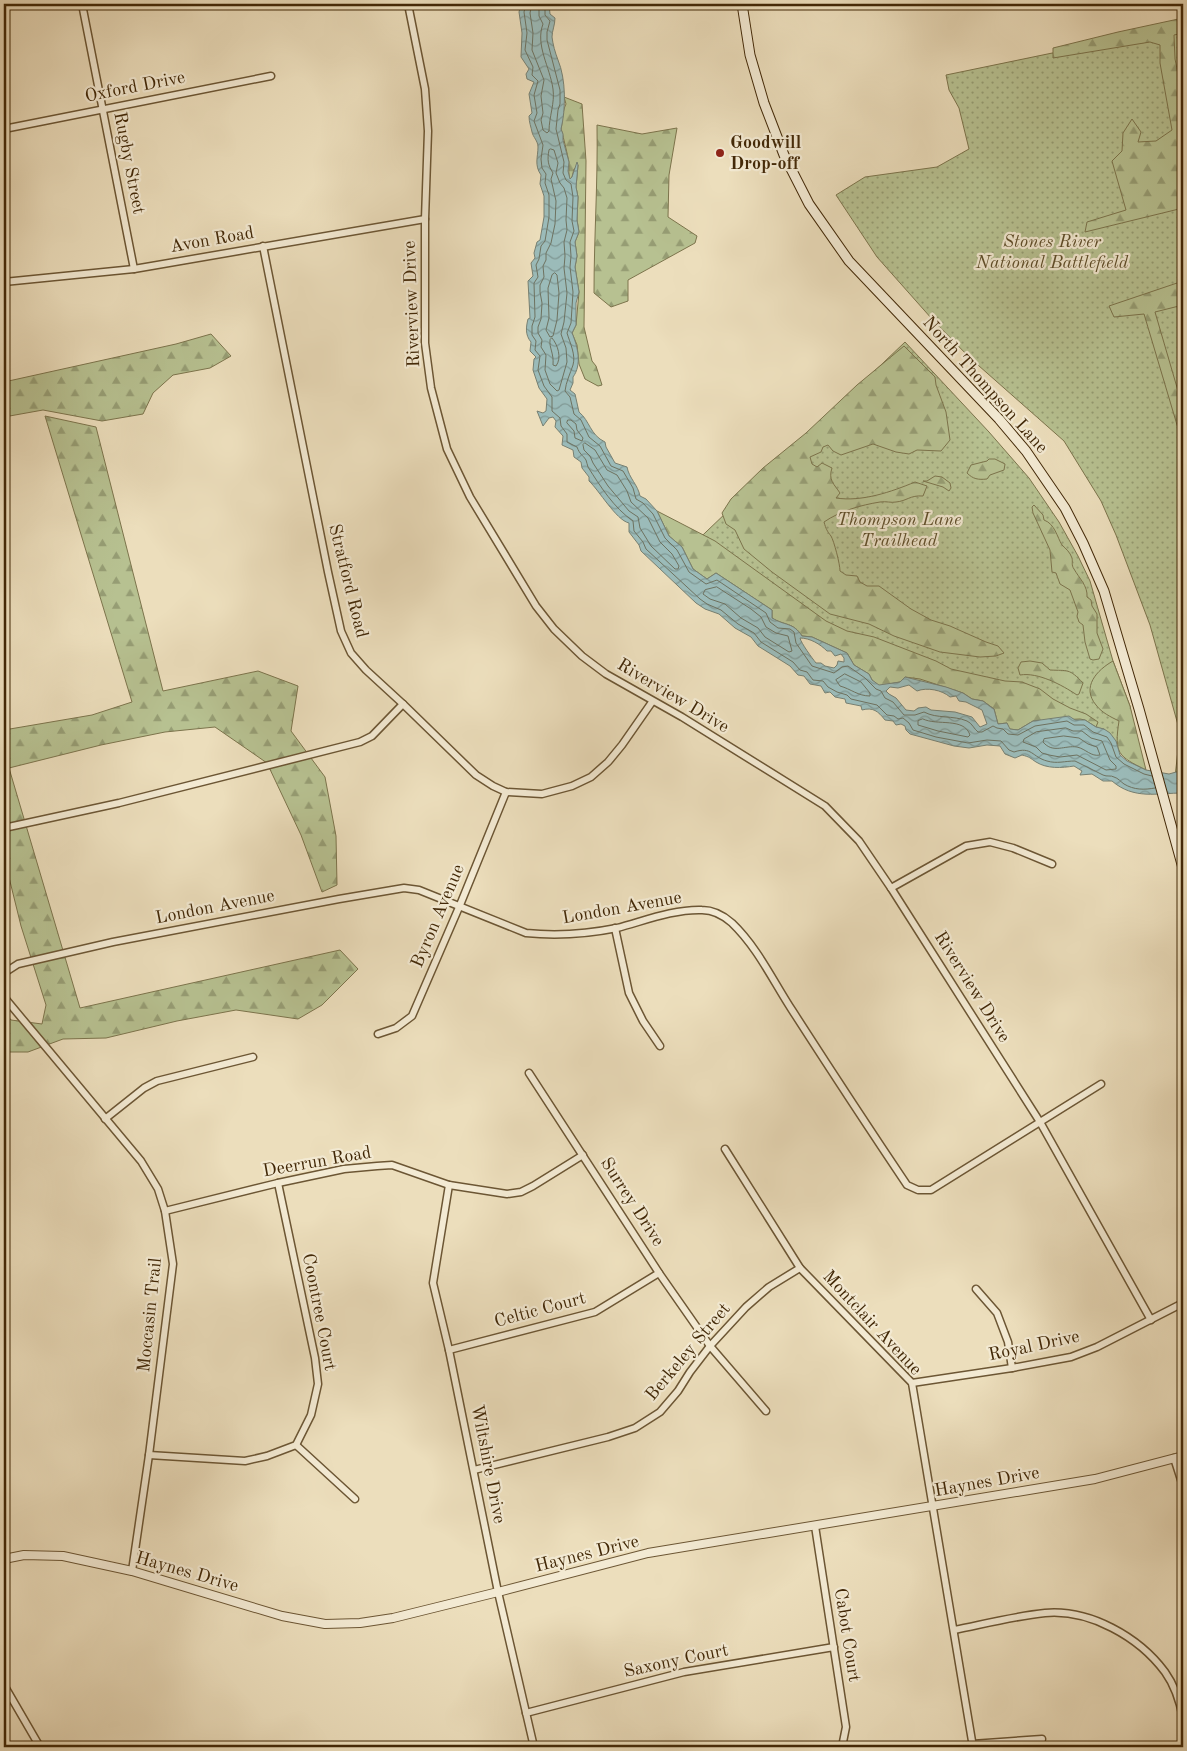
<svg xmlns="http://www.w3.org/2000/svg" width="1187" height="1751" viewBox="0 0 1187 1751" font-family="'Old Standard TT',serif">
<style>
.green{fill:url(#green-dots);stroke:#7c744c}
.forest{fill:url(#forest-firs);stroke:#7c744c}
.water{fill:url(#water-waves);stroke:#778072;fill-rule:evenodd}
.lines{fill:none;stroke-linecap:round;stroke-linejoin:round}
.shore{stroke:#6e7260;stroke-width:1}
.minor-casing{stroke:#6c5634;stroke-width:9}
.tertiary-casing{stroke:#6c5634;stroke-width:10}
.secondary-casing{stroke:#422807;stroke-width:11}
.minor{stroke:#f3ead3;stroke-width:6}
.tertiary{stroke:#f3ead3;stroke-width:8}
.secondary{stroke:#f3ead3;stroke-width:9}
.poi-dot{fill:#8f2418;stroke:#f3ead3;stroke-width:2}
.labels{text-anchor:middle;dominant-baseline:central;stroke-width:4.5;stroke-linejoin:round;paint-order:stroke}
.street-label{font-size:18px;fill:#422807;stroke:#f3ead3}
.poi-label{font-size:18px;font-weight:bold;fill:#422807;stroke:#f3ead3;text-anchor:start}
.park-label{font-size:18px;font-style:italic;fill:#5f4e2a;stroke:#f3ead3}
</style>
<defs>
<pattern id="green-dots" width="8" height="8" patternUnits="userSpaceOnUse" patternTransform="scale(1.25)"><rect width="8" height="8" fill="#b7c191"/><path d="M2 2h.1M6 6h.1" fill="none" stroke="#969d74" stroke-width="1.8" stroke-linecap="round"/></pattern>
<pattern id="forest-firs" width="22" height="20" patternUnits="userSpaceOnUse" patternTransform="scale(1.25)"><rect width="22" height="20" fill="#b7c191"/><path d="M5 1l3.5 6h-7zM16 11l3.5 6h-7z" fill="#969d74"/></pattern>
<pattern id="water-waves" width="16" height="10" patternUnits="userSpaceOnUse" patternTransform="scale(1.25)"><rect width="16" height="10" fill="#9bbbb9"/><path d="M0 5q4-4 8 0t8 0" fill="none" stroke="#809894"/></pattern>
</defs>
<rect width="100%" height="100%" fill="#ecdebc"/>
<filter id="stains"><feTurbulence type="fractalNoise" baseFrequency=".004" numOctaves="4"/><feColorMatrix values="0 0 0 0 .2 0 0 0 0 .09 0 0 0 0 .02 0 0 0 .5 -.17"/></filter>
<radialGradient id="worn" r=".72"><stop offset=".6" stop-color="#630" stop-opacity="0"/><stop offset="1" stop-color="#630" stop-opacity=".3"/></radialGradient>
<g class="green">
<path d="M1183,26V806L1175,777L1180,732L1150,625L1116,535L1101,501L1064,441L970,358L932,319L877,257L836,195L865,177L937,167L969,149L959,108L949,90L946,75Z"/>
<path d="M905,342L989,432L1029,478L1059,522L1078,556L1090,581L1113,661L1130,706L1139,766L1104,729L994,709L851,659L716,573L693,569L684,553Z"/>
</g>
<g class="forest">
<path d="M1183,18V33L1174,35L1175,59L1183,98V208L1085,232L1087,222L1126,210L1112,161L1122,151L1123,133L1132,119L1141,132L1138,142L1156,141L1172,130L1160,63V45L1150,42L1053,58V48L1118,32Z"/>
<path d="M564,97L582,104L586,161L584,327L592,361L596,366L602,385L598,386L585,379L579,364L577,345L572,333L576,325L579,292L575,267L577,256L575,242L579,232L577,220L578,197L576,187L578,165L574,169L572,177L570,179C568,173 569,170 569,163C569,161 562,131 561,129C563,120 562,112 566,104Z"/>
<path d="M597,125L642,134L677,128L669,175L668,217L697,236L695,243L628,280V301L611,307L594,293C594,237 598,181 597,125Z"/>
<path d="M1183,281V305L1155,312L1183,408V445L1144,314L1114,317L1109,306Z"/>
<path d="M211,334L231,356L210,368L173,375L153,393L143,414L102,421L43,410L4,417V382L176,344Z"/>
<path d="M904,346L935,377L936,385L946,412L950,440L941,451L917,450L909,454L896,452L873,444L841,455L833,451L828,445L823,447L821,452L810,457L812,464L817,467L822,463L832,468C828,480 834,484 840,493L836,498C862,502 891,492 915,482L927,486L923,496C910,495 907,501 896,502C891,503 886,501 880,502C861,505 840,511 824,522C826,529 827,531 831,536C834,541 840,564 840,571L846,575L857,576L860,582L867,586H879L911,609L931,620L950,626L986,642L998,646L1004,653L996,656L980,657L940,652L894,636L869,624L830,614L772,572L744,549L735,530L726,524L722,513L731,499L763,468L806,433L857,385Z"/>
<path d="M45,416L96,427L163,691L258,671L298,686L291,731L325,777L336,836L337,885L322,892L301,835L267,763L215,727L165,732L101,745L9,768L80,1008L340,950L358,969L322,1005L298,1019L236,1010L177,1021L106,1038L63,1039L28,1052H4V1011L11,1020L42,1024L46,1005L21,926L4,857V730L92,715L132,702Z"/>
<path d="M989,459H995L1005,464L1004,470L990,475L987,479C978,480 973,479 967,473L971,465L987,461Z"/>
<path d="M935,476L942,477L950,483L951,488L949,491L943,487L923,481H927Z"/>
<path d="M1034,505L1043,515L1044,520C1055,524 1057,537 1062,545C1066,549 1070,552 1072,558C1073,562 1071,565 1074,569C1079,578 1088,586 1087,597L1091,600L1092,606L1097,614V633L1103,649L1099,659L1093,660L1090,659L1085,642L1083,625L1079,622L1077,616L1078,612L1070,590L1060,584L1056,573L1052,572L1050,550L1033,513L1032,507Z"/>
<path d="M657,511L715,541L826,621L847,631L874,637L936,661L951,669L1005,681L1022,682L1040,689L1053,699L1070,708L1086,714L1098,722L1096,727L1085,720L1080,719L1033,721L1018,730L1009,729L1007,723L998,724L994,709L983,701L972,699L963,693L920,679L905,677L900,682L879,686L872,680L869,674L854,665L847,653L812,637L802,636C793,622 785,626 772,618V610L716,573L707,579L693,569L682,547L669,536Z"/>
<path d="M1030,661L1042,663L1050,670C1068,671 1069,668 1083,683L1079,694L1077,695C1062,685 1038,672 1020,675L1018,668L1021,662Z"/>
<path d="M1113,661L1130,706L1146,770C1118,756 1114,754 1119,721C1111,717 1102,713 1096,705C1081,687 1097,670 1113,661Z"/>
</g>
<path class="water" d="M521,4H549L550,14L555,18C555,25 552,31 552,37C553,45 555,52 558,60C566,79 566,109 561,129L563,134V140L569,162L568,171L570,179L572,177L577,162L578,165L576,187L578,197L577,220L579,232L575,242L577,256L575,267L579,292L576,303V325L572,333C578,347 582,365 573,377V383L570,390L575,394L579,412C590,421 590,435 605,442L606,447L615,463L627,467C629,478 638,485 640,496L646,499L657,511L669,536L682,547L693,569L707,579L716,573L772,610V618C785,626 793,622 802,636L812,637L847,653L854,665L869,674L872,680L879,685L900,682L905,677L946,687L963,693L972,699L983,701L994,709L998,724L1007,723L1010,729L1018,730L1033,721L1069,716L1075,720H1085L1096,727L1104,729L1110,733L1116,741L1120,755L1127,761L1146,770L1169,774L1183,770V793C1157,793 1134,800 1112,781H1103L1092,774L1080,775L1082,771L1074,766C1062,768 1047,769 1036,762C1030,758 1030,757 1022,755L1015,758L1005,754L1000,746L987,745L969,748L954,746L910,734L906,730L905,726L901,724L896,725L893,721L885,720C878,711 873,707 862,710L861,706L846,703L845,699L835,697L830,692L825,693L821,686L810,684L804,676L798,675L790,666L758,646L751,637L735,628L719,614L705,609L696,603L641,551L639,545L629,532V523C616,520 599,490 589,481V477L582,468L581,462L574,457L573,450L562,445L563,436L555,427L556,421L553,417L549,418L543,426L537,411L543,413L546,411L547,399L539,388L533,370L534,359L536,357L530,351L531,342C525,335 526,327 528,319L530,318L528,281L533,276L531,263L535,258L534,253L537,242L540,240L544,217V196L540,184L541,175C534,165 538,157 538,147C538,141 533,137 532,132C531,127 529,122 529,116L532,113L529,94L534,82L527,79L526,74L529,69L521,57L522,33L519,12ZM800,638C810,638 820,644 827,651H831L835,656L841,654L844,658V662L838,661L837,665L834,668L825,666L821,663H816C812,658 801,643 800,638ZM909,685L917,691C927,687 942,690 950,697L956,696L959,701L966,702L982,710L987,724L980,727L972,717L955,712L931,710L926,707L918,708L914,711L906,710L896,698L889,694L886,691L890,687L898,688Z"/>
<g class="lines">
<g class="shore">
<path d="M526,4L524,12L527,33L525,50L533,67L532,75L538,81L534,95L537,113L534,121L543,145L541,159L542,168L546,174L545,183L549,195V217L545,241L541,246L539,259L536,265L538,277L534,283L535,317L532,326V335L536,341L535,350L540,356L538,370L544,386L552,397V411L560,418L561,426L567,434V442L577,447C580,455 582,454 586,460C587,462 587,465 588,467C600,486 614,508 633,521L634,531L643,542L646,549L700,599L707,604L721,610L738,624L754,633L761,642L793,662L800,670L807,672L813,680L823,681L828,687L837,692L847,695L851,699L877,705L887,715L894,716L898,719L903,718L909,723L913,730L936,737L968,743L987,740L1001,741L1009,750L1014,752C1032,746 1032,757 1047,761C1057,764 1065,761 1075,761C1085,766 1093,770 1103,775C1107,777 1111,775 1114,777C1118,778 1121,782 1124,784C1134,790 1144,790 1155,788"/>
<path d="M532,4L530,13L533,33L532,50L544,80L541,96L543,113L541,120L543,130L547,133L549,131C549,117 555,103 553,89C550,67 535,45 543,24L539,16V4"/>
<path d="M545,4V15L550,21L547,32V40L560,90V104L558,110L556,129L564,162L563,173L566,180L571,184L573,197L572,221L574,231L570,242L571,256L570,267L573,292L571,323L567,333C570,343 576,355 573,365C570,374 566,382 565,391L570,397L574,414L581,420L589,437L600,446L611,466L623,471L633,488L636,499L643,503L653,514L665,538L677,550L689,572L706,584L717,580L766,613L770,622L778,628L790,629L794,632L796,643L812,666L834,673L842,667L848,666L865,678L876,689L881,691L885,698L893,702L904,715H915L924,712C937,719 953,715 967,721C972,723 974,729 978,732H982L993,726L997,728L1003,729L1008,734L1018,735L1035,726L1067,721L1074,725H1084L1093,732L1107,737L1111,743L1116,757L1124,764L1144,774L1152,776"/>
<path d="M551,149L554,150L558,163L556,173L560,183L564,188L567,198L566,220L567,230L564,242L565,256L564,268L567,293L564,322L561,334L566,348L567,362L559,390L557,391L550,384L545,370L546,355L541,347L542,340L538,333V327L541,319L542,303L540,292V285L544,277L543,266L546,260V253L551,243L555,224L556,201L551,179L553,173C548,165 547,160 549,150Z"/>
<path d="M555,273L557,275L559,293L557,320L553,336L550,337L546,330L549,318L548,288L552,275Z"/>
<path d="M552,338C558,345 562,358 556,366L553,365C554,353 549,348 550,340Z"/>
<path d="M568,420H571L576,424L577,430L583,438L582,441L575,438L574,431L567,423Z"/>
<path d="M585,443L595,450L607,470L617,475L627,491L631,502L648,518L660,542L672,554L679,566L678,569H675L651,546L640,528L638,517L629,511L608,486L593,463L590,456L584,450L583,445Z"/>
<path d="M717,587L751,609L761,617L766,627L776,633L788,636L792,651L789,652L765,637L758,628L741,618L725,604L710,599L703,594L705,590Z"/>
<path d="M845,674L861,682L870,693V696C858,696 851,689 840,686L836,680Z"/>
<path d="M923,719C937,726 964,717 970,735L968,737L938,731L918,725V721Z"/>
<path d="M1066,728L1073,731H1082L1091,738L1102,741L1110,760L1116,766V769L1106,770L1077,755L1060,757L1049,755L1042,753L1036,747L1023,742L1024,739L1036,732Z"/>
<path d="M1064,736L1079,738L1088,744L1097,747L1100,755C1091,757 1086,749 1077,747C1065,745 1053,754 1043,742L1044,739Z"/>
</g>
<g class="minor-casing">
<g id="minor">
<path d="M82,4L134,269"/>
<path d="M408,4L425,89L428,131L425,219V343L431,388L447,449L470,497L536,606L554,629L582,656L606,674L682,717L825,806L859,841L891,888L1040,1122L1151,1320"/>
<path d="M4,129L271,76"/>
<path d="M263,246L328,572L341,631L351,653L366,670L403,704L476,775L493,786L506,792L542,794L572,786L591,777L608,762L622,745L652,702"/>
<path d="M4,282L134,269L425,219"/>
<path d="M4,828L119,803L360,742L372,736L403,704"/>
<path d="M891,888L966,846L990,842L1013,848L1052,864"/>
<path d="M615,928L629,993L643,1021L660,1046"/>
<path d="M4,973L18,964L113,942L339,899L404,888L419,890L526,933C556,936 587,934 617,928C644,921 673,909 702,910C714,910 723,915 732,923C758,948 773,981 792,1010C830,1069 868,1127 907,1185L918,1190H931L1101,1084"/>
<path d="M4,997L141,1161L158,1189L165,1211L173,1264L149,1455L132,1571"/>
<path d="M378,1034L396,1028L412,1016L460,905L506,792"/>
<path d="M529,1073L659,1273L710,1346L766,1411"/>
<path d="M105,1119L144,1088L157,1081L253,1057"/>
<path d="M725,1149L800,1268L912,1383L973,1747"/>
<path d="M449,1185L433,1283L449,1350L498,1592L534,1747"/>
<path d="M165,1211L278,1183L344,1169L377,1166L392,1165L449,1185L507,1194L521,1192L533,1186L583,1155"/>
<path d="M976,1289L997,1313L1008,1342L1012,1368"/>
<path d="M449,1350L595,1312L659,1273"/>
<path d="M912,1383L1012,1368L1071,1357L1097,1347L1183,1303"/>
<path d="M296,1445L355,1499"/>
<path d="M149,1455L245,1461L267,1456L296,1445L311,1415L318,1384L315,1358L278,1183"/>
<path d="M1174,1458L1183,1486"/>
<path d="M474,1470L608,1437L635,1428L660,1412L678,1391L690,1372L710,1346L746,1307L769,1287L800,1268"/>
<path d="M815,1526L846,1727L842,1747"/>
<path d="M954,1630C984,1624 1015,1616 1045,1613C1090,1609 1139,1637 1165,1672C1175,1686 1180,1702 1183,1718"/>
<path d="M4,1685L40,1747"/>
<path d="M526,1713L684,1672L834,1647"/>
<path d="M972,1744L1042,1739"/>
</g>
</g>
<g class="tertiary-casing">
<path id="tertiary" d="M4,1559L24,1555L63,1556L132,1571L282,1616L325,1624L360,1623L393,1618L498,1592L648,1553L1095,1479L1183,1456"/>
</g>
<g class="secondary-casing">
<path id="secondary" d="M742,4L750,55L764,103L784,155L809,204L849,261L999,419L1026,451L1065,508L1083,543L1104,591L1139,709L1183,868"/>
</g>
<use href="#minor" class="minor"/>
<use href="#tertiary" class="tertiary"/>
<use href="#secondary" class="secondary"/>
</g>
<circle class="poi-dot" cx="720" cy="153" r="5"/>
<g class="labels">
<g class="street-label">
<text transform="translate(135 87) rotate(-11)">Oxford Drive</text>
<text transform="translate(129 163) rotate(79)">Rugby Street</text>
<text transform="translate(212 240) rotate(-10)">Avon Road</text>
<text transform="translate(412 304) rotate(-92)">Riverview Drive</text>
<text transform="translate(985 385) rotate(48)">North Thompson Lane</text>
<text transform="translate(348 581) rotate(76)">Stratford Road</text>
<text transform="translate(673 696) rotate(31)">Riverview Drive</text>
<text transform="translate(215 907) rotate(-11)">London Avenue</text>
<text transform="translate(622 908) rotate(-10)">London Avenue</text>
<text transform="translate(438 916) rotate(-67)">Byron Avenue</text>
<text transform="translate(972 987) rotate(58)">Riverview Drive</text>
<text transform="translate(317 1162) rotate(-10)">Deerrun Road</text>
<text transform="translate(632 1202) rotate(57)">Surrey Drive</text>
<text transform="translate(540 1310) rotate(-15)">Celtic Court</text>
<text transform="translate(319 1312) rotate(79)">Coontree Court</text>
<text transform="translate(150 1315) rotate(-84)">Moccasin Trail</text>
<text transform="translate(872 1323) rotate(47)">Montclair Avenue</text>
<text transform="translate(1034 1346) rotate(-12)">Royal Drive</text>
<text transform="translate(688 1352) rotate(-50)">Berkeley Street</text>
<text transform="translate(488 1464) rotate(79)">Wiltshire Drive</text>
<text transform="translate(987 1482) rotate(-10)">Haynes Drive</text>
<text transform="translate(587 1554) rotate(-14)">Haynes Drive</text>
<text transform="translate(187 1572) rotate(16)">Haynes Drive</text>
<text transform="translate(847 1635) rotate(81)">Cabot Court</text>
<text transform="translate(676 1661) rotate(-12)">Saxony Court</text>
</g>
<g class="poi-label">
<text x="730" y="143">Goodwill<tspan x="730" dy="21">Drop-off</tspan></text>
</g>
<g class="park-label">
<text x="1052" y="242">Stones River<tspan x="1052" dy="21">National Battlefield</tspan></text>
<text x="899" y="520">Thompson Lane<tspan x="899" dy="21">Trailhead</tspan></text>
</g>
</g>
<rect width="1187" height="1751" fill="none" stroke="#ecdebc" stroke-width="20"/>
<rect x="5" y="5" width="1177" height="1741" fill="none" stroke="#422807" stroke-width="2.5"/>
<rect x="10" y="10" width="1167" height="1731" fill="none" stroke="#422807"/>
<rect width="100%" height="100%" filter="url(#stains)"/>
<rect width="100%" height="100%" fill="url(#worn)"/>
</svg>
